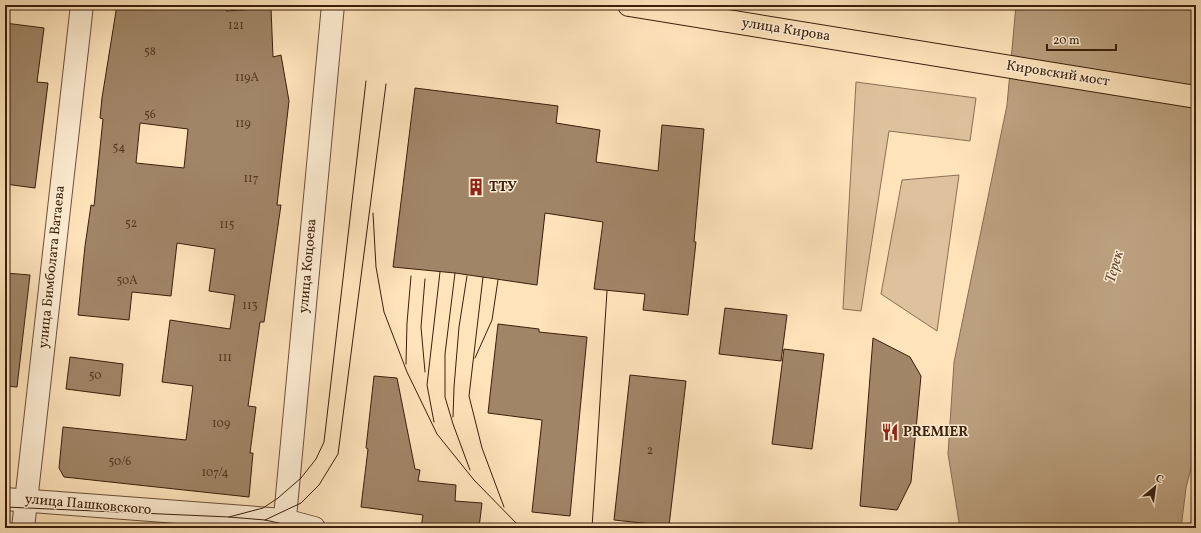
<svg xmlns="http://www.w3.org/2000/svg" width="1201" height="533" viewBox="0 0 1201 533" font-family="Vollkorn,serif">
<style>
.green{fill:#ddc29d;stroke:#8c7054}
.water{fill:#bba07f;stroke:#876c51}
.building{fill:#a08567;stroke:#3a1f0b;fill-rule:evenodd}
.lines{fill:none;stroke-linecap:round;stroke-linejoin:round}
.minor-casing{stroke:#6b5037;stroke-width:24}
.tertiary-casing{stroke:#6b5037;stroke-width:24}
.primary-casing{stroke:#3a1f0b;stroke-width:24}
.minor{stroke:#feedd3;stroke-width:22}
.tertiary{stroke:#feedd3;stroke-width:22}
.primary{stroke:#fee3bb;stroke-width:22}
.tram{stroke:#3a1f0b;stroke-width:1}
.labels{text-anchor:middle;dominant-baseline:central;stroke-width:3;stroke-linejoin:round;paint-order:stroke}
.number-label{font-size:12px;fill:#543822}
.street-label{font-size:14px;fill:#3a1f0b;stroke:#feedd3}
.poi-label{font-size:14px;font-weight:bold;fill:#3a1f0b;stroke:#feedd3;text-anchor:start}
.water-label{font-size:15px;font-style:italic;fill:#674c34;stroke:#feedd3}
</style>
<rect width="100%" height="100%" fill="#fee3bb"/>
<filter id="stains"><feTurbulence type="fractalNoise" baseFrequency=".005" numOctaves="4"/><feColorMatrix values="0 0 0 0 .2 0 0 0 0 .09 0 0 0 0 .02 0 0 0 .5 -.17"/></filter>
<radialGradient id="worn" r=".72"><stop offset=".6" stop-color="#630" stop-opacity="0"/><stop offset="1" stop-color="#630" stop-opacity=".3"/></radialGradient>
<g class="green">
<path d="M856,82L976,98L970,141L889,131L861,311L843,309Z"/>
<path d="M959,175L937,331L881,294L902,180Z"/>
</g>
<path class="water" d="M1016,5H1196V448L1186,488L1181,528H960L948,454L954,362L1007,105Z"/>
<g class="building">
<path d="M117,5H226V11L271,8L273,57L281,55L289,101L277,205H281L264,322H260L248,406L256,407L250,453H253L249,497L64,477L59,468L63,427L186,440L193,386L162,382L170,320L230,329L235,295L209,291L215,249L177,243L171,296L132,292L129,320L78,315L85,246L91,205L94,206L103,119L100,118L102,98ZM140,123L188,129L184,168L136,163Z"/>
<path d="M5,23L44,28L37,82L48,83L35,188L5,184Z"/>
<path d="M415,88L558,106L556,123L600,130L596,162L658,171L662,125L704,129L694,242H696L688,315L643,310L645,294L594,289L603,222L545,213L537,285L455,273L393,267Z"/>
<path d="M5,273L30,275L17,387L5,386Z"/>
<path d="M725,308L787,315L781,361L719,354Z"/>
<path d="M498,324L539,329V332L587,337L570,516L532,512L542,420L488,413Z"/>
<path d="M873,338L910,357L921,376L911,482L897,510L860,506Z"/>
<path d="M784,349L824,354L812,449L772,444Z"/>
<path d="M70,357L123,364L120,396L66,389Z"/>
<path d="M630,375L686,381L669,526L614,520Z"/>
<path d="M374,376L397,378L415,469L420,470L418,481L456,485L455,501L482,503L479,528H421L423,515L361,507L368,449L366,448Z"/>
</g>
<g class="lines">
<g class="minor-casing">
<g id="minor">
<path d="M5,499L284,520L314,528"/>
<path d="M23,528L82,5"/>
</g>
</g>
<g class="tertiary-casing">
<path id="tertiary" d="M284,528L333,5"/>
</g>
<g class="primary-casing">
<path id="primary" d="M629,5L1196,97"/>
</g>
<use href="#minor" class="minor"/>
<use href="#tertiary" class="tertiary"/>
<use href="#primary" class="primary"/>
<g class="tram">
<path d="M373,213L376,267L384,312L407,372L437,434L474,480L521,528"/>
<path d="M455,273L445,354V397L453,424L470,470"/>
<path d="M483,277L469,396L482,448L504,507"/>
<path d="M475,358L492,320L498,280"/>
<path d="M406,364L407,323L411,276"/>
<path d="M425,372L421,327L425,279"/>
<path d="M453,417L454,387L459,327L467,276"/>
<path d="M434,422L427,385L440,272"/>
<path d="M5,507L229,517L265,520L301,528"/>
<path d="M229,517L263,508L278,498L301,478L316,459L324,442L366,81"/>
<path d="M265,520L301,503L319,485L338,454L386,84"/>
<path d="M592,528L607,291"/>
</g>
</g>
<defs>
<g id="building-bare" transform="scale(1.38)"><path d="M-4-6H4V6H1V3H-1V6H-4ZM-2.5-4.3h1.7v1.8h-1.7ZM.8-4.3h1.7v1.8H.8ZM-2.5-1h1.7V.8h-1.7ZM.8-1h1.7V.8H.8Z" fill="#8f2418" stroke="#feedd3" stroke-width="2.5" paint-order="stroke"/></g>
<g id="restaurant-bare" transform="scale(1.38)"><path d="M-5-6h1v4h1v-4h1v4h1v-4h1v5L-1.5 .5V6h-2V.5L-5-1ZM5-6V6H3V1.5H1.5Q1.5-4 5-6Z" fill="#8f2418" stroke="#feedd3" stroke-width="2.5" paint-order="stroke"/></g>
</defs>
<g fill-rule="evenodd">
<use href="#building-bare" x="476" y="187"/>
<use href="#restaurant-bare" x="890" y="432"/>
</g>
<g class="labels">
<g class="number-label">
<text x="236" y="26">121</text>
<text x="150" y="52">58</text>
<text x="247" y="78">119А</text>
<text x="150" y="115">56</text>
<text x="243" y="124">119</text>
<text x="119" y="148">54</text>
<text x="251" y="179">117</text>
<text x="131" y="224">52</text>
<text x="227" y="225">115</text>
<text x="127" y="281">50А</text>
<text x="250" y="306">113</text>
<text x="225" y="358">111</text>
<text x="95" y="376">50</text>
<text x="221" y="424">109</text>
<text x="650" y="451">2</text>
<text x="120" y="462">50/6</text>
<text x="215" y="473">107/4</text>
</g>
<g class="street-label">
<text transform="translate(786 30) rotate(9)">улица Кирова</text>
<text transform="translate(1058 74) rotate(9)">Кировский мост</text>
<text transform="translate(308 266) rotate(-85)">улица Коцоева</text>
<text transform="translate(52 267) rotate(-84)">улица Бимболата Ватаева</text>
<text transform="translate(88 505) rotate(5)">улица Пашковского</text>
</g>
<g class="poi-label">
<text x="489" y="187">ТТУ</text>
<text x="903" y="432">PREMIER</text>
</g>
<g class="water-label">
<text transform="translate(1115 267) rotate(-74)">Терек</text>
</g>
</g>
<rect width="1201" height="533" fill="none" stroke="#fee3bb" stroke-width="20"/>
<rect x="6" y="6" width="1189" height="521" fill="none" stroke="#3a1f0b" stroke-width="2"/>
<rect x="10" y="10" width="1181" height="513" fill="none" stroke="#3a1f0b"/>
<g transform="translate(1155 487) rotate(29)" stroke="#feedd3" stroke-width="3" paint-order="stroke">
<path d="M0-3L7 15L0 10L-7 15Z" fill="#3a1f0b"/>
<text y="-6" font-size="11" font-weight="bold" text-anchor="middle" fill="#3a1f0b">С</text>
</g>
<path d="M1047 44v6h69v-6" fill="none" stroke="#3a1f0b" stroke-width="2"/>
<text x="1053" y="44" font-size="12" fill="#3a1f0b" stroke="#feedd3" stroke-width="3" paint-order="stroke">20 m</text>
<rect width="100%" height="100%" filter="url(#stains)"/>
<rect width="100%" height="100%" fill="url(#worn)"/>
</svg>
